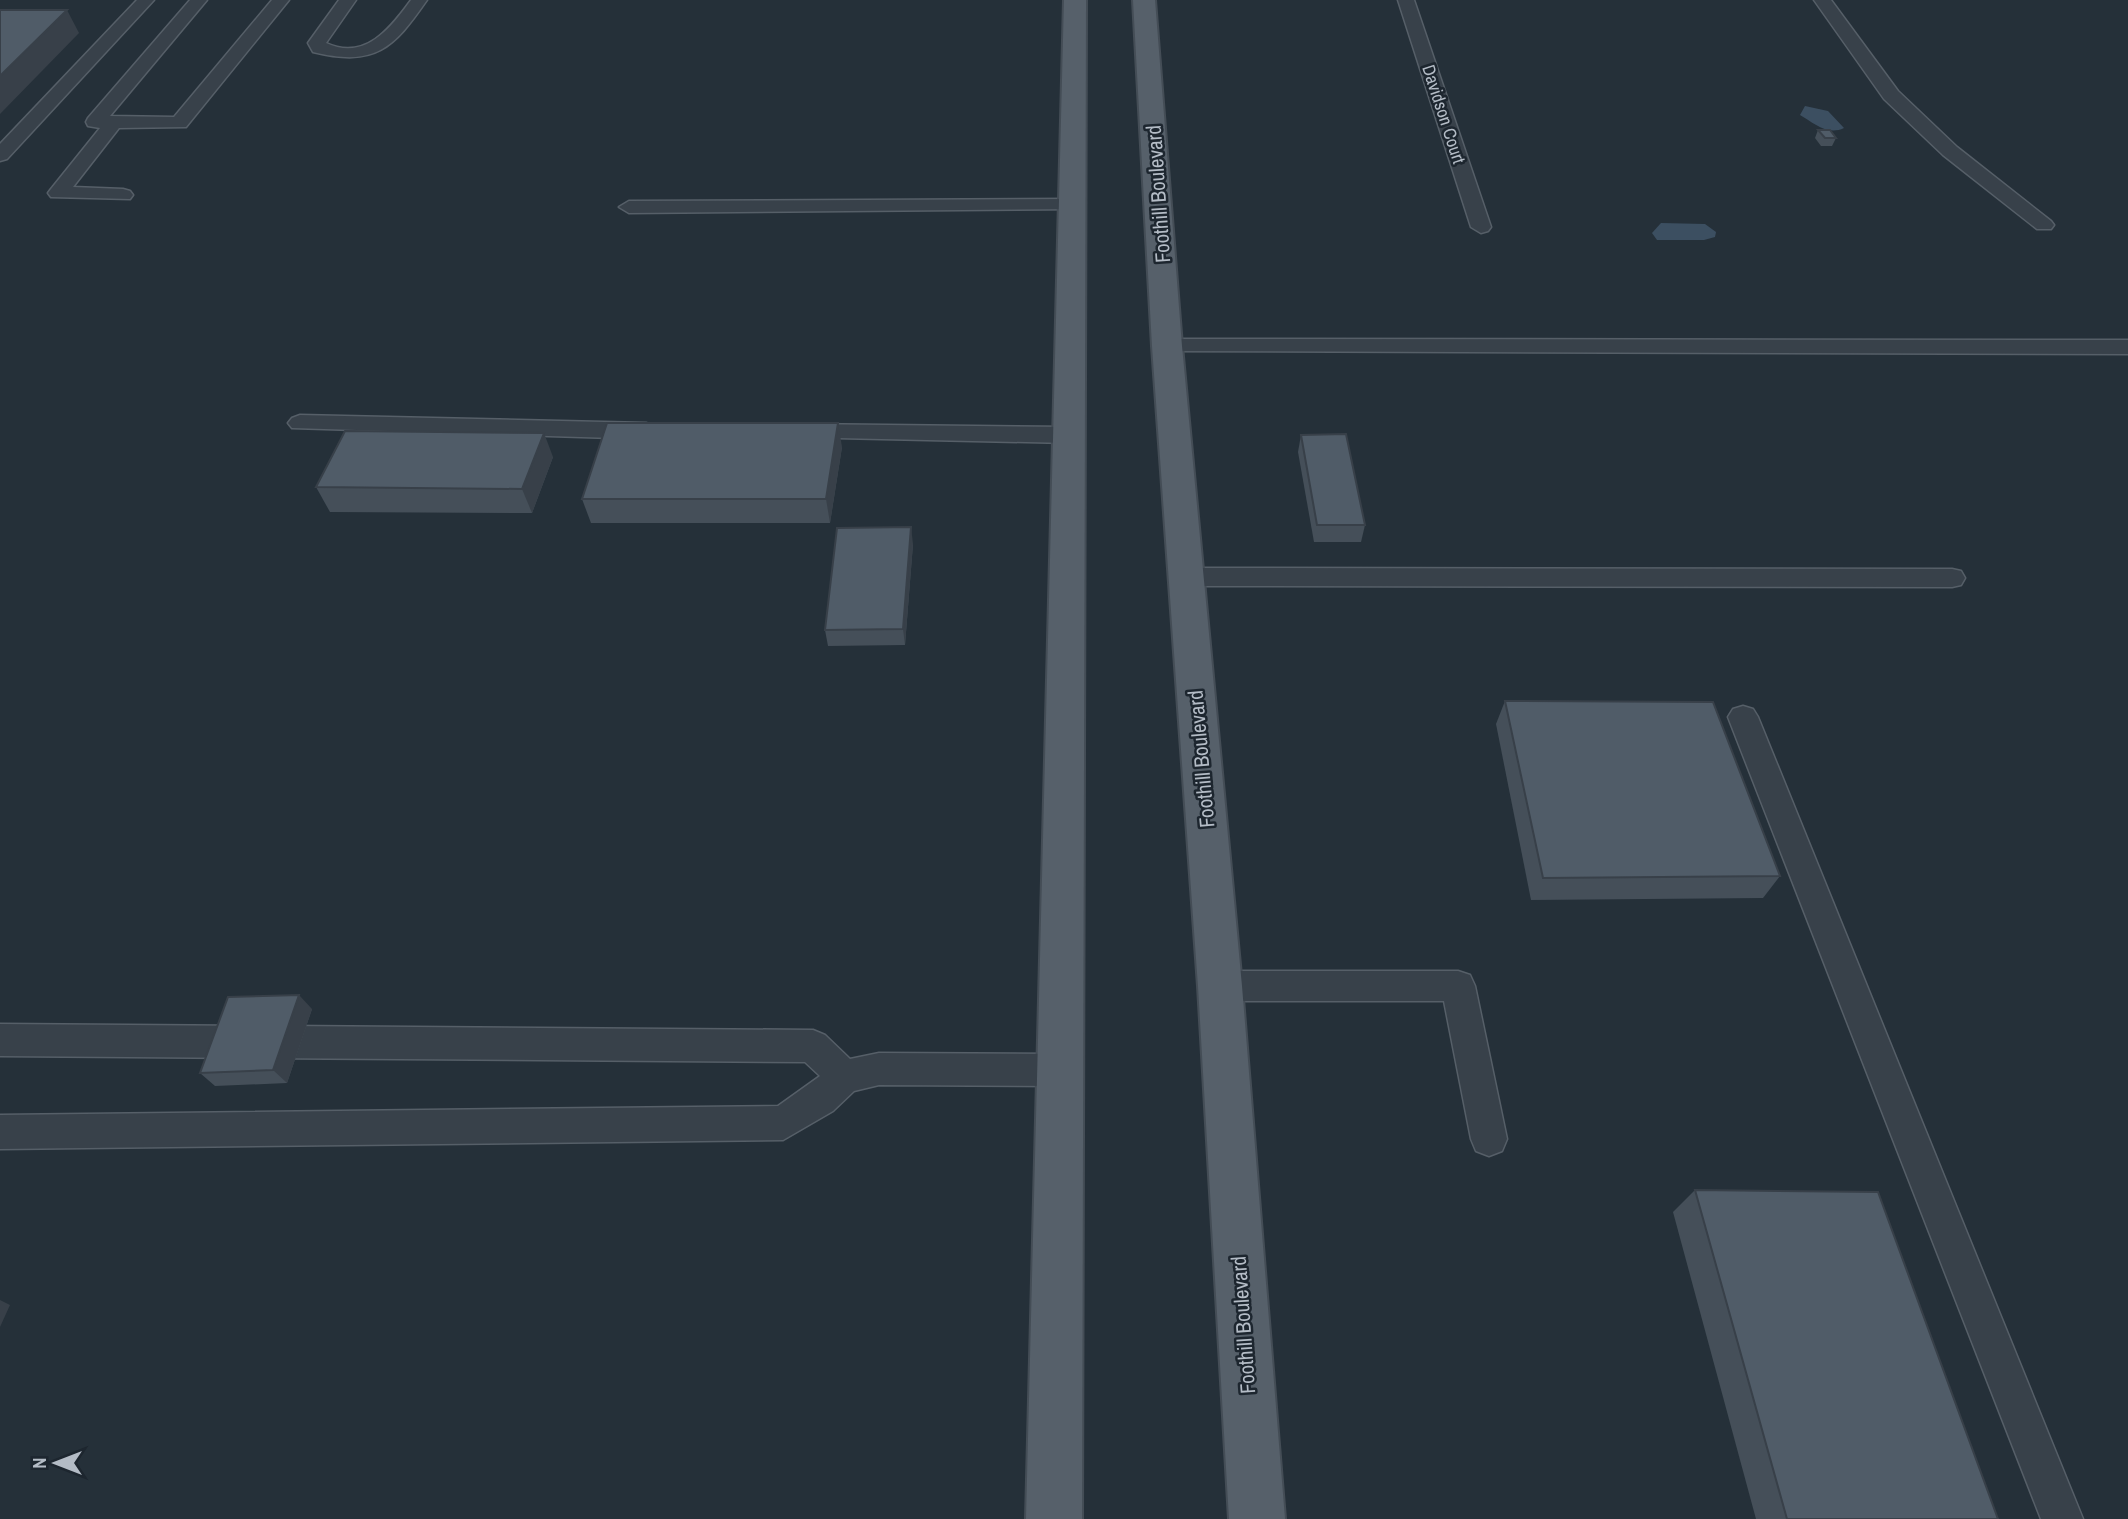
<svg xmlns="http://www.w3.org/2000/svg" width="2128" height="1519" viewBox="0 0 2128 1519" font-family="'Archivo Narrow',sans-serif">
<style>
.water{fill:#3c4f61}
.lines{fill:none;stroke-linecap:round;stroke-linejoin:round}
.lane-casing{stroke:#565f68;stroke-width:3}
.primary-casing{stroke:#444d56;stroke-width:4}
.lane{fill:#38414a;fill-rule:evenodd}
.primary{fill:#56606a;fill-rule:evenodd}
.wall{fill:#454f59}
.shaded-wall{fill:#384049}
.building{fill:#505c68;stroke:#384049;stroke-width:2}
.labels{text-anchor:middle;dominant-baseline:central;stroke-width:5;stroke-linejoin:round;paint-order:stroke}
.far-street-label{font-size:18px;fill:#b4bcc6;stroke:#1d262f}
.street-label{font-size:21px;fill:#b4bcc6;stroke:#1d262f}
</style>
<rect width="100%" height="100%" fill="#253039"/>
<g class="water">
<path d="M1805,106L1828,111L1844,128C1827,136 1814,123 1800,115Z"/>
<path d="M1661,223L1705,224L1716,232L1715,237L1704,240H1657L1652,233Z"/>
</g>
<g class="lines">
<g class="lane-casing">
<g id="lane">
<path d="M137,0H154L7,159L0,161V144Z"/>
<path d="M190,0H207L110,116L174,117L272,0H289L186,127L119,128L73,187L123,189L130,191L133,195L130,199L51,197L48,193L51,189L100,128L88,126L86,122L88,118Z"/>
<path d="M339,0H356L326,43C365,61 390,29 411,0H427C393,49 375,67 313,52L308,43Z"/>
<path d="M1398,0H1414L1491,227L1488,231L1481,233L1471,227Z"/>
<path d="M1814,0H1831L1898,91L1957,147L2051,221L2054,225L2051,229H2037L1943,155L1884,99Z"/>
<path d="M1072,199L1079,201L1082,205L1079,209L629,213L619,207L629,201Z"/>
<path d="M1167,339L2128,340V354L1159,351L1156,346L1159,341Z"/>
<path d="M300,415L646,423L655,426L658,431L655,436L646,439L292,428L288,423L292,418Z"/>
<path d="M800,424L1069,427L1078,429L1081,435L1078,441L1069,443L791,437L788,432L791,427Z"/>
<path d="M1186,568L1952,569L1961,571L1965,578L1961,585L1952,587L1186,586L1177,584L1173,577L1177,570Z"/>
<path d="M1743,706L1753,709L1758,717L2083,1519H2041L1728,717L1733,709Z"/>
<path d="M1220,971H1458L1470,975L1475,986L1507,1139L1502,1151L1489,1156L1476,1151L1471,1139L1444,1001H1220L1208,997L1203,986L1208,975Z"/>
<path d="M0,1024L813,1030L825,1035L850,1059L879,1053L1060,1054L1072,1059L1078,1070L1072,1081L1060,1086L879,1085L854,1091L833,1111L783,1140L0,1149V1115L778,1106L820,1076L805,1062L0,1056Z"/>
</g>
</g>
<g class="primary-casing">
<g id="primary">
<path d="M1064,0H1086L1082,1519H1026Z"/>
<path d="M1133,0H1155L1182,346L1242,986L1285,1519H1229L1198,986L1152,346Z"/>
</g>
</g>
<use href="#lane" class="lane"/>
<use href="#primary" class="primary"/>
</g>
<g class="wall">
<path d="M1818,130L1836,138L1832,146H1821L1815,138Z"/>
<path d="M1301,435L1365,525L1361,542H1314L1298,452Z"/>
<path d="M842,447L830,523H591L582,499Z"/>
<path d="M553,457L532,513L330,512L316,487Z"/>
<path d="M913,544L905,645L828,646L825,630Z"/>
<path d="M1505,701L1780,876L1763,898L1531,900L1496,724Z"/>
<path d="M312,1009L287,1083L215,1086L200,1073Z"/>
<path d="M1695,1190L1998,1519H1756L1673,1212Z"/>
</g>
<g class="shaded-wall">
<path d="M67,10L79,33L0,114V76Z"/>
<path d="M838,423L842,447L830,523L826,499Z"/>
<path d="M544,433L553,457L532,513L522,489Z"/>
<path d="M911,527L913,544L905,645L903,629Z"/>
<path d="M299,995L312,1009L287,1083L273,1070Z"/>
<path d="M0,1300L10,1305L0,1327Z"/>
</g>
<g class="building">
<path d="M0,10H67L0,76Z"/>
<path d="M1818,130H1830L1836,138H1825Z"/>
<path d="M607,423H838L826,499H582Z"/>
<path d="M345,431L544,433L522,489L316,487Z"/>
<path d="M1346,434L1365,525H1317L1301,435Z"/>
<path d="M911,527L903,629L825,630L837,528Z"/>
<path d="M1505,701L1713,702L1780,876L1543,878Z"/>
<path d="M299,995L273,1070L200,1073L228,997Z"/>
<path d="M1695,1190L1878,1192L1998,1519H1787Z"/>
</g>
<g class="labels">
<g class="far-street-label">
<text transform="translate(1444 114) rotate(72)">Davidson Court</text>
</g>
<g class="street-label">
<text transform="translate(1158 194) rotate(-94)">Foothill Boulevard</text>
<text transform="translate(1201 759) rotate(-95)">Foothill Boulevard</text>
<text transform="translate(1243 1325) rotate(-94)">Foothill Boulevard</text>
</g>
</g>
<g transform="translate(56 1463) rotate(270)" stroke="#1d262f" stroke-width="5" paint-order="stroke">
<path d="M0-5L12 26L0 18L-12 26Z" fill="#b4bcc6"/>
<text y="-10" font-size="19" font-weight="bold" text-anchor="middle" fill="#b4bcc6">N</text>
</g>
</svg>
